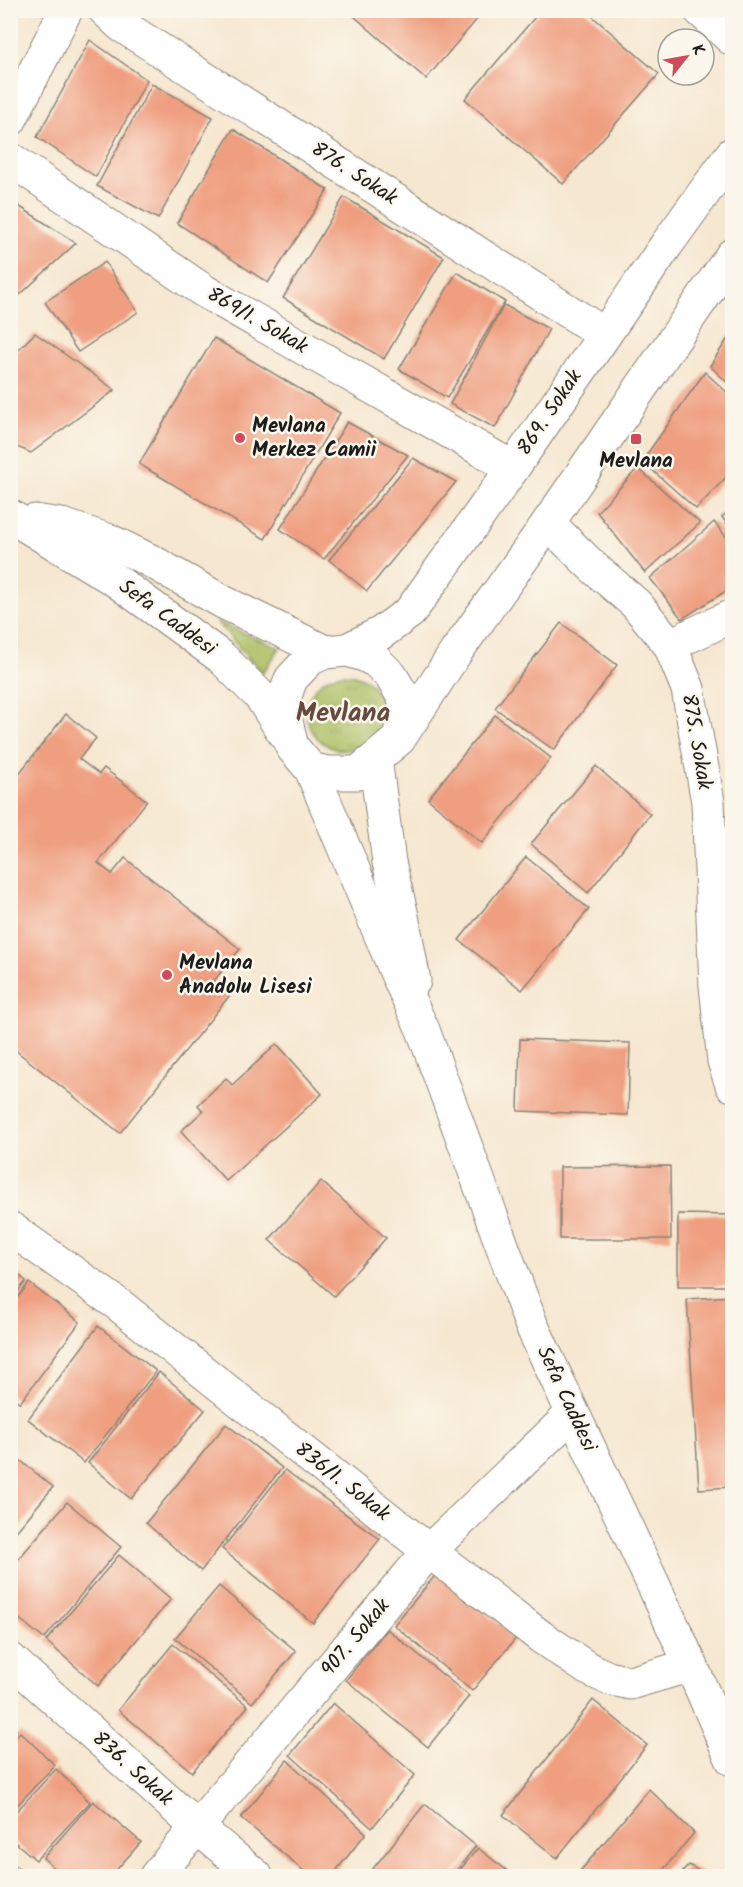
<svg xmlns="http://www.w3.org/2000/svg" width="743" height="1887" viewBox="0 0 743 1887" font-family="Kalam,sans-serif">
<style>
.grass{fill:url(#grass-tufts);stroke:#636c3e;stroke-width:1.5}
.building{fill:#ef9e7f}
.lines{fill:none;stroke-linecap:round;stroke-linejoin:round}
.minor-casing{stroke:#898276;stroke-width:35}
.tertiary-casing{stroke:#898276;stroke-width:35}
.minor{stroke:#fff;stroke-width:33}
.tertiary{stroke:#fff;stroke-width:33}
.poi-dot{fill:#d1495b;stroke:#fbf7ec;stroke-width:2}
.labels{text-anchor:middle;dominant-baseline:central;stroke-width:5;stroke-linejoin:round;paint-order:stroke}
.street-label{font-size:21px;fill:#1c1c1c;stroke:#fbf7ec}
.poi-label{font-size:21px;font-weight:bold;fill:#1c1c1c;stroke:#fbf7ec;text-anchor:start}
.district-label{font-size:27px;font-weight:bold;fill:#664a3f;stroke:#fbf7ec}
</style>
<defs>
<pattern id="grass-tufts" width="24" height="20" patternUnits="userSpaceOnUse" patternTransform="scale(1.5)"><rect width="24" height="20" fill="#aabd61"/><path d="M3 7l-1-3M5 7V3M7 7l1-3M15 17l-1-3M17 17v-4M19 17l1-3" fill="none" stroke="#92a254"/></pattern>
</defs>
<rect width="100%" height="100%" fill="#fbf7ec"/>
<filter id="ink" filterUnits="userSpaceOnUse"><feTurbulence type="fractalNoise" baseFrequency=".0167" numOctaves="2"/><feDisplacementMap in="SourceGraphic" scale="12" xChannelSelector="R" yChannelSelector="G"/><feConvolveMatrix kernelMatrix="1 2 1 2 8 2 1 2 1" color-interpolation-filters="sRGB"/></filter>
<filter id="wash" filterUnits="userSpaceOnUse"><feTurbulence type="fractalNoise" baseFrequency=".008" numOctaves="4" result="noise"/><feDisplacementMap in="SourceGraphic" scale="24" xChannelSelector="R" yChannelSelector="G"/><feGaussianBlur stdDeviation="1.35" result="paint"/><feColorMatrix in="noise" values="0 0 0 0 0 0 0 0 0 0 0 0 0 0 0 0 0 1.4 0 .05"/><feComposite in="paint" operator="in"/></filter>
<g filter="url(#wash)">
<rect width="100%" height="100%" fill="#f6e7d0"/>
<g class="grass">
<path d="M217,622L280,648L262,674Z"/>
<circle cx="345" cy="712" r="38"/>
</g>
<g id="blocks">
<g class="building">
<path d="M347,10H485L426,79Z"/>
<path d="M541,10H585L659,74L563,184L465,99Z"/>
<path d="M90,40L147,80L96,177L37,137Z"/>
<path d="M152,84L213,117L158,219L97,186Z"/>
<path d="M233,129L328,190L268,283L177,223Z"/>
<path d="M344,197L444,257L384,359L283,298Z"/>
<path d="M11,201L76,243L10,304V202Z"/>
<path d="M105,262L138,312L78,352L45,302Z"/>
<path d="M457,272L505,302L447,398L399,369Z"/>
<path d="M504,305L549,329L495,428L450,404Z"/>
<path d="M732,332V387L710,366Z"/>
<path d="M35,333L115,390L31,453L10,444V358Z"/>
<path d="M214,338L340,413L265,539L139,464Z"/>
<path d="M705,372L732,397V471L696,509L642,461Z"/>
<path d="M347,422L408,455L324,559L280,529Z"/>
<path d="M413,458L456,482L367,591L329,560Z"/>
<path d="M638,468L700,523L645,573L597,512Z"/>
<path d="M732,508V531L722,517Z"/>
<path d="M714,522L732,544V587L682,619L650,578Z"/>
<path d="M561,623L617,665L554,750L495,708Z"/>
<path d="M66,714L96,738L79,759L99,774L104,768L147,801L98,863L112,874L125,858L240,949L213,982L230,995L120,1133L10,1046V785Z"/>
<path d="M495,715L551,758L482,843L428,799Z"/>
<path d="M596,766L650,814L588,893L531,844Z"/>
<path d="M526,857L589,909L522,990L459,940Z"/>
<path d="M520,1039L630,1043L628,1115L518,1111Z"/>
<path d="M277,1044L322,1094L226,1181L181,1131L203,1111L198,1105L226,1078L232,1085Z"/>
<path d="M670,1166L671,1239H560V1167Z"/>
<path d="M321,1181L386,1238L334,1296L269,1240Z"/>
<path d="M678,1214L732,1215V1286H678Z"/>
<path d="M10,1268L26,1281L10,1301Z"/>
<path d="M29,1283L80,1322L20,1403L10,1394V1307Z"/>
<path d="M732,1296V1487L699,1489L687,1299Z"/>
<path d="M98,1326L156,1371L84,1463L28,1419Z"/>
<path d="M159,1372L205,1410L131,1499L88,1463Z"/>
<path d="M226,1424L282,1468L201,1571L146,1523Z"/>
<path d="M10,1452L53,1487L10,1539Z"/>
<path d="M285,1470L380,1539L313,1623L222,1549Z"/>
<path d="M67,1502L121,1547L44,1639L10,1611V1569Z"/>
<path d="M119,1555L171,1599L98,1686L46,1641Z"/>
<path d="M438,1572L516,1638L472,1691L394,1625Z"/>
<path d="M219,1586L296,1651L252,1703L175,1638Z"/>
<path d="M387,1629L469,1696L428,1747L346,1680Z"/>
<path d="M173,1644L248,1706L192,1772L118,1710Z"/>
<path d="M593,1700L647,1745L557,1858L503,1815Z"/>
<path d="M333,1703L415,1775L372,1828L290,1755Z"/>
<path d="M10,1724L17,1730L10,1737Z"/>
<path d="M20,1732L55,1765L10,1813V1742Z"/>
<path d="M287,1760L366,1833L332,1876H310L241,1818Z"/>
<path d="M56,1769L90,1802L36,1860L10,1838V1818Z"/>
<path d="M649,1789L694,1833L658,1876H576Z"/>
<path d="M93,1801L141,1842L111,1876H57L60,1873L43,1858Z"/>
<path d="M425,1804L476,1846L452,1876H367Z"/>
<path d="M478,1848L514,1876H455Z"/>
<path d="M10,1861L28,1876H10Z"/>
<path d="M689,1865L707,1876H679Z"/>
</g>
</g>
</g>
<g filter="url(#ink)">
<use href="#blocks" fill-opacity="0" stroke="#898276" stroke-width="1.5"/>
<g class="lines">
<g class="minor-casing">
<g id="minor">
<path d="M105,10L121,25L604,334"/>
<path d="M10,120L66,10"/>
<path d="M10,159L204,291L513,468"/>
<path d="M548,523L593,567L636,604L670,645L688,689L708,802L716,986L724,1061L732,1085"/>
<path d="M670,645L732,616"/>
<path d="M10,1228L119,1305L429,1551L541,1637L587,1668L608,1678L630,1683L691,1665"/>
<path d="M10,1659L197,1827L256,1876"/>
<path d="M156,1876L429,1551L572,1414"/>
</g>
</g>
<g class="tertiary-casing">
<g id="tertiary">
<path d="M700,10L732,39"/>
<path d="M10,516L118,582L221,657L261,697L285,735"/>
<path d="M35,521L62,525L110,541L151,561L223,602L325,652"/>
<path d="M347,650L381,633L410,612L513,468L667,244L732,154"/>
<path d="M399,739L406,701L391,676L376,661L364,655L347,650L325,652L310,659L291,679L282,704L292,747L311,769L328,773H358L399,739L456,652L548,523L732,255"/>
<path d="M375,759L389,862L402,916L414,981"/>
<path d="M311,769L397,974L423,1030L531,1324L691,1665L732,1759"/>
</g>
</g>
<use href="#minor" class="minor"/>
<use href="#tertiary" class="tertiary"/>
</g>
</g>
<g class="poi-dot">
<circle cx="240" cy="438" r="6"/>
<rect x="630" y="433" width="12" height="12" rx="3"/>
<circle cx="167" cy="975" r="6"/>
</g>
<g class="labels">
<g class="street-label">
<text transform="translate(354 174) rotate(33)">876. Sokak</text>
<text transform="translate(257 321) rotate(30)">869/1. Sokak</text>
<text transform="translate(550 413) rotate(-56)">869. Sokak</text>
<text transform="translate(167 618) rotate(36)">Sefa Caddesi</text>
<text transform="translate(696 742) rotate(80)">875. Sokak</text>
<text transform="translate(566 1399) rotate(65)">Sefa Caddesi</text>
<text transform="translate(342 1482) rotate(38)">836/1. Sokak</text>
<text transform="translate(356 1638) rotate(-50)">907. Sokak</text>
<text transform="translate(132 1769) rotate(42)">836. Sokak</text>
</g>
<g class="poi-label">
<text x="252" y="426">Mevlana<tspan x="252" dy="24">Merkez Camii</tspan></text>
<text x="636" y="461" text-anchor="middle">Mevlana</text>
<text x="179" y="963">Mevlana<tspan x="179" dy="24">Anadolu Lisesi</tspan></text>
</g>
<g class="district-label">
<text x="343" y="713">Mevlana</text>
</g>
</g>
<rect width="743" height="1887" fill="none" stroke="#fbf7ec" stroke-width="36"/>
<g transform="translate(686 57) rotate(59)"><circle r="28" fill="#fbf7ec" stroke="#a29f99" stroke-width="1.5"/>
<path d="M0-4.5L10 22L0 15L-10 22Z" fill="#d1495b"/>
<text y="-9" font-size="16" font-weight="bold" text-anchor="middle" fill="#1c1c1c">K</text>
</g>
</svg>
